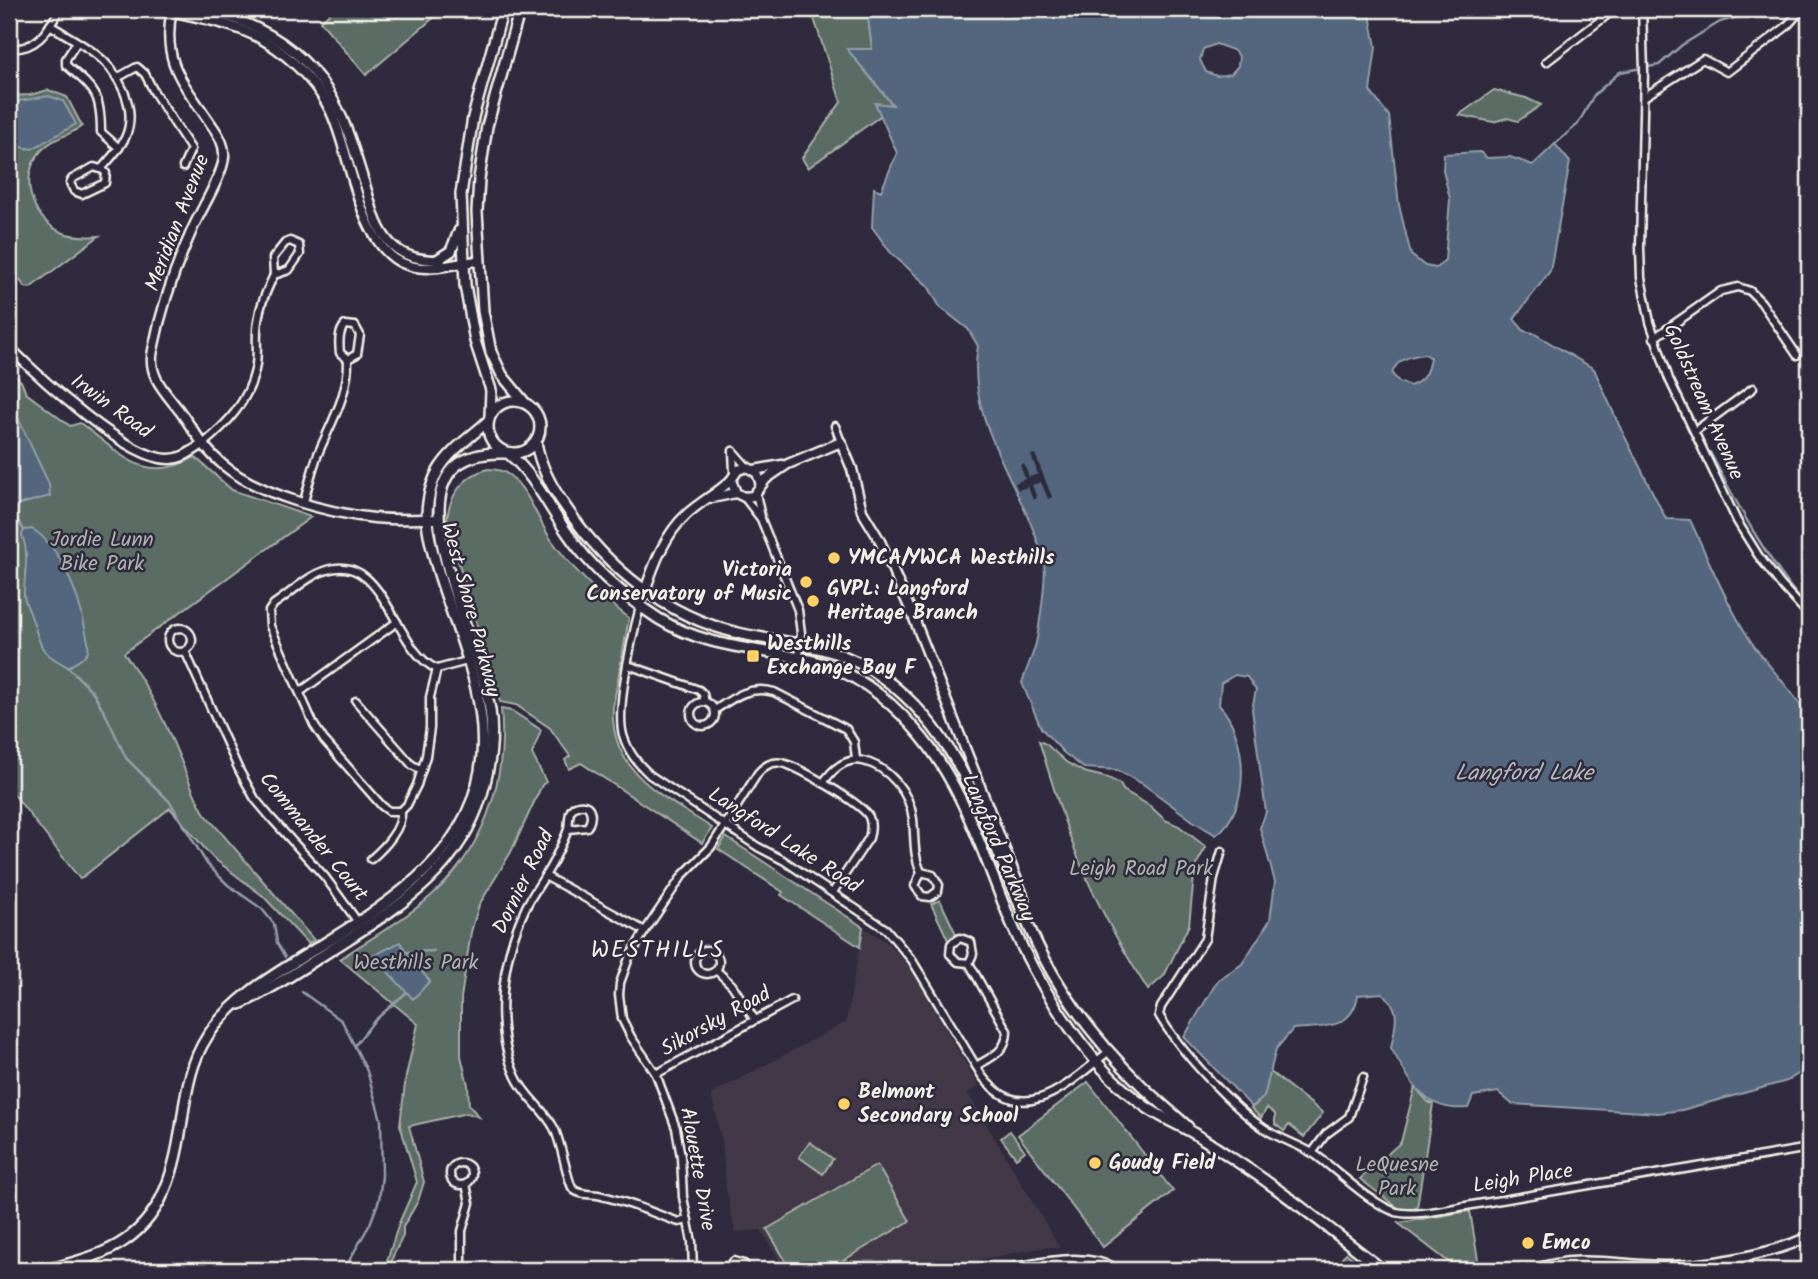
<svg xmlns="http://www.w3.org/2000/svg" width="1818" height="1279" viewBox="0 0 1818 1279" font-family="Kalam,sans-serif">
<style>
.built{fill:#423847}
.green{fill:#5a6c64;stroke:#a7aea6;stroke-width:2}
.water{fill:#52667d;stroke:#939ea8;stroke-width:2;fill-rule:evenodd}
.pier{fill:#2f2a3d}
.lines{fill:none;stroke-linecap:round;stroke-linejoin:round}
.stream{stroke:#939ea8;stroke-width:2.5}
.minor-casing{stroke:#f4f1e8;stroke-width:11}
.tertiary-casing{stroke:#f4f1e8;stroke-width:13}
.secondary-casing{stroke:#f4f1e8;stroke-width:14}
.minor{stroke:#2f2a3d;stroke-width:6}
.tertiary{stroke:#2f2a3d;stroke-width:8}
.secondary{stroke:#2f2a3d;stroke-width:9}
.poi-dot{fill:#ffd166;stroke:#2f2a3d;stroke-width:2.5}
.labels{text-anchor:middle;dominant-baseline:central;stroke-width:5;stroke-linejoin:round;paint-order:stroke}
.street-label{font-size:21px;fill:#f4f1e8;stroke:#2f2a3d}
.park-label{font-size:21px;fill:#afb5ad;stroke:#2f2a3d}
.poi-label{font-size:21px;font-weight:bold;fill:#f4f1e8;stroke:#2f2a3d;text-anchor:start}
.water-label{font-size:23px;font-style:italic;fill:#b3b9bd;stroke:#2f2a3d}
.neighbourhood-label{font-size:23px;letter-spacing:2px;fill:#f4f1e8;stroke:#2f2a3d}
</style>
<rect width="100%" height="100%" fill="#2f2a3d"/>
<filter id="ink" filterUnits="userSpaceOnUse"><feTurbulence type="fractalNoise" baseFrequency=".0143" numOctaves="2"/><feDisplacementMap in="SourceGraphic" scale="14" xChannelSelector="R" yChannelSelector="G"/><feConvolveMatrix kernelMatrix="1 2 1 2 8 2 1 2 1" color-interpolation-filters="sRGB"/></filter>
<g filter="url(#ink)">
<g class="built">
<path d="M863,927L888,943L909,966L979,1086L968,1093L1060,1248L1046,1247L923,1270H785L761,1230L735,1232L726,1188L722,1141L711,1094L846,1022Z"/>
<path d="M1809,1260V1270H1743Z"/>
</g>
<g class="green">
<path d="M335,9H444L366,75L320,21Z"/>
<path d="M811,9H867L872,49L848,50L894,106L808,168L802,158L841,102Z"/>
<path d="M48,90L67,97L82,126C70,136 53,137 41,151C18,177 31,218 61,232C73,237 86,237 99,236L30,288L25,287L9,265V96L30,95Z"/>
<path d="M1494,90L1526,98L1541,105L1518,121L1507,118L1493,122L1459,115Z"/>
<path d="M9,370L21,381L26,393L70,426L80,423C120,452 143,487 195,457L232,490L311,517L124,653C146,683 162,715 176,749C186,771 192,793 205,814L314,940L308,944L263,896L212,857L170,808L80,879L9,788Z"/>
<path d="M488,469C496,469 502,470 509,475C528,489 537,518 550,538C572,569 599,595 629,618L613,707C609,773 665,797 712,828L702,843L581,763L569,769L565,760L570,756L550,728L516,705L500,702L447,524C447,498 463,475 488,469Z"/>
<path d="M501,709L512,711L541,730L532,754L546,782L542,785L511,852L479,905L471,932L461,998V1056L468,1085L469,1105L479,1117L467,1113L409,1126L424,1182L418,1201L403,1227V1236L393,1256L390,1270H384L399,1223L417,1182L400,1125L406,1076L418,1024L340,959C368,940 399,923 425,901C483,854 508,782 501,709Z"/>
<path d="M1039,741L1046,744L1066,762L1084,772L1108,778L1120,784L1123,790L1150,806L1165,820L1179,826L1206,847L1195,867L1189,925L1164,976L1148,990C1120,946 1094,900 1075,850C1061,815 1051,778 1039,741Z"/>
<path d="M726,837L863,927L860,947L781,895L783,892L718,849Z"/>
<path d="M940,900L956,934L948,940L931,904Z"/>
<path d="M1269,1071L1323,1113L1304,1137L1289,1125L1284,1131L1275,1124V1114L1267,1108L1261,1118L1251,1108C1265,1100 1267,1086 1269,1071Z"/>
<path d="M1088,1082L1173,1191L1103,1247L1018,1135Z"/>
<path d="M1415,1087L1428,1102L1433,1104L1417,1208L1402,1211L1360,1179L1401,1142Z"/>
<path d="M1010,1131L1025,1151L1016,1158L1001,1138Z"/>
<path d="M810,1142L833,1159L823,1174L799,1157Z"/>
<path d="M877,1165L910,1221L827,1270H791L767,1229Z"/>
<path d="M1470,1211L1478,1260L1471,1270H1459L1398,1223Z"/>
<path d="M1346,1253L1367,1270H1318L1336,1266Z"/>
</g>
<g class="water">
<path d="M867,9H1369L1376,47L1370,91L1389,116L1399,205L1411,255L1425,266L1436,268L1445,260L1450,199L1443,170L1444,154L1480,152L1487,158L1510,157L1533,165L1555,144L1570,162L1550,271L1514,319L1524,331L1533,333L1594,369L1619,425L1666,519L1690,520C1709,561 1726,602 1750,640C1763,661 1805,703 1809,723C1812,734 1805,745 1806,755C1806,766 1813,776 1806,786L1809,811V1067L1787,1081L1682,1110L1658,1113L1512,1104L1498,1092L1473,1096L1468,1108C1423,1112 1411,1082 1391,1048C1395,1025 1403,1009 1382,993L1358,995C1352,1031 1322,1026 1293,1029L1276,1049L1264,1097L1252,1107L1184,1037L1218,980L1242,964L1270,920L1275,882L1260,828L1266,812L1252,709L1256,690L1247,677L1235,675L1221,683L1219,705C1248,735 1252,809 1216,835L1193,821L1143,784L1117,770L1084,768L1064,753L1041,728L1022,683C1026,669 1033,656 1036,643C1039,629 1047,575 1044,563C1027,491 964,423 978,346L968,329L940,307L928,286L891,253L872,227L874,188L881,191L897,153L875,103L893,105L847,49H872ZM1216,44L1233,50L1239,56L1238,66L1231,74L1217,76L1206,72L1200,60L1203,49ZM1425,354L1430,357C1428,372 1424,381 1410,386L1399,382L1392,374C1396,359 1410,356 1425,354Z"/>
<path d="M49,96L63,101L76,124L32,149L21,147L9,138V106L13,102Z"/>
<path d="M9,399L49,484L50,496L10,507Z"/>
<path d="M32,529C61,546 79,596 85,628C86,635 90,644 88,650C86,657 74,664 68,667C34,649 43,646 31,616C29,609 24,602 24,595C24,573 30,556 22,535L24,530Z"/>
<path d="M400,942L412,961L430,981L413,999L388,972L369,958Z"/>
</g>
<path class="pier" d="M1035,454L1052,497L1048,499L1041,482L1032,485L1037,498L1033,500L1028,487L1018,490L1015,483L1025,479L1020,465L1024,464L1029,477L1038,474L1031,455Z"/>
<g class="lines">
<g class="stream">
<path d="M1555,144L1578,124L1594,95L1620,72L1659,65L1682,45L1720,22L1755,12L1757,9"/>
<path d="M1710,452C1739,508 1768,562 1809,610"/>
<path d="M15,506V517L24,530"/>
<path d="M68,667L93,692L108,719L126,758L170,802L207,864L228,885L262,909L274,924L277,943L285,957"/>
<path d="M1806,786L1809,784"/>
<path d="M408,952L434,951"/>
<path d="M302,992L342,1021L367,1071L381,1120L382,1176L379,1200L370,1224L349,1261L348,1270"/>
<path d="M356,1044L374,1021L407,992"/>
</g>
<g class="minor-casing">
<g id="minor">
<path d="M1642,9L1644,71L1640,248L1641,278L1650,322L1669,379L1737,521L1758,555L1781,585L1809,615"/>
<path d="M50,25C64,34 79,42 93,52C118,70 139,108 125,138C119,150 110,159 101,169"/>
<path d="M77,42L66,59V65C95,90 101,93 101,132L119,148"/>
<path d="M9,48C37,51 48,30 60,9"/>
<path d="M1546,62L1615,9"/>
<path d="M117,78L137,67L145,74L154,92L191,149L183,167"/>
<path d="M1644,97L1703,59L1727,72L1786,27L1802,9"/>
<path d="M94,167L103,170L106,173L105,183L82,194L74,191L70,183L72,179Z"/>
<path d="M290,241L299,245L300,254L289,270L274,275L273,258L285,243Z"/>
<path d="M345,325L355,326L360,335L357,354L348,359L340,353C339,344 338,332 345,325Z"/>
<path d="M1654,338L1721,291L1738,287L1750,291L1761,302L1797,355"/>
<path d="M835,426L841,442"/>
<path d="M1695,431L1753,388"/>
<path d="M203,444C227,424 248,402 255,370C259,354 255,337 258,321C260,304 267,290 274,275"/>
<path d="M733,451L734,473"/>
<path d="M733,451L747,467"/>
<path d="M756,493L761,517"/>
<path d="M744,497L761,519L798,610L801,633L799,658"/>
<path d="M304,502C308,486 312,470 318,454C331,423 349,394 348,359"/>
<path d="M645,591C635,621 615,707 623,735C628,752 637,763 650,775L758,847L783,860L886,929L912,960L982,1076C1024,1131 1071,1081 1108,1052"/>
<circle cx="180" cy="640" r="12"/>
<path d="M185,651L239,770L255,799L271,818L325,877L363,929"/>
<path d="M628,665L699,690L703,694L705,702"/>
<path d="M437,669L430,697V728L426,756L417,785L407,805L401,811H389L382,806L324,740L314,725L270,626L269,611L274,604C290,594 306,577 324,571C385,548 393,651 437,669L471,660"/>
<path d="M300,692L397,622"/>
<path d="M356,701L412,765L422,770"/>
<circle cx="703" cy="714" r="12"/>
<path d="M715,710C734,697 750,685 774,692L846,729L854,742L856,759"/>
<path d="M823,783C832,770 845,757 863,761C889,767 910,793 913,819C915,838 913,855 921,872"/>
<path d="M569,829L587,827C593,820 593,802 579,805C565,808 571,823 567,832C564,840 560,848 556,856C548,874 535,889 526,907C502,957 492,1025 516,1077C525,1097 544,1109 554,1128C561,1141 568,1184 573,1189C579,1195 590,1194 598,1195C626,1201 653,1213 679,1222L688,1220"/>
<path d="M1222,851L1214,878L1205,939L1161,1007L1159,1015C1179,1050 1231,1106 1265,1129C1281,1140 1301,1145 1317,1156C1340,1173 1370,1203 1396,1212C1414,1217 1447,1209 1466,1206L1809,1148"/>
<path d="M371,859C384,848 403,828 401,811"/>
<path d="M921,872L933,875L939,885L938,891L930,897L922,896L915,886Z"/>
<path d="M545,876L645,931"/>
<path d="M960,938L971,942L973,954L969,963L958,962L950,954L951,944Z"/>
<circle cx="707" cy="962" r="12"/>
<path d="M969,963L1007,1031C1007,1051 992,1057 976,1066"/>
<path d="M716,970L732,985L755,1020"/>
<path d="M656,1074L792,1000"/>
<path d="M1312,1153L1326,1134L1349,1117L1363,1077"/>
<circle cx="461" cy="1174" r="11"/>
<path d="M462,1270V1231L470,1203L466,1184"/>
<path d="M693,1270L692,1242L683,1197L681,1157L676,1128L656,1074L631,1037L622,1019L619,995L620,983L629,958L645,931L683,875L711,847L758,773C764,766 772,761 782,763C797,766 863,804 869,817C872,824 871,831 869,838L833,892"/>
<path d="M726,1270L734,1261L744,1264L747,1270"/>
</g>
</g>
<g class="tertiary-casing">
<g id="tertiary">
<path d="M162,9C203,19 243,24 277,49C298,65 318,86 330,110C351,152 357,239 400,262C426,275 451,263 478,261"/>
<path d="M172,9C161,63 183,82 211,124C218,134 225,144 224,157C223,175 200,211 192,230C175,268 161,309 153,350C147,375 165,392 179,410C193,429 204,449 222,464C257,494 328,513 374,518C395,520 417,519 438,519"/>
<path d="M200,9C252,20 299,45 328,91C347,121 356,157 367,191C372,209 377,230 391,244C405,258 422,260 441,260"/>
<path d="M9,347C39,377 128,460 169,459C182,459 192,451 203,444"/>
<path d="M754,470L782,465"/>
<path d="M761,485L757,473L747,467L738,470L731,480L736,493L744,497L753,496L766,479L788,464L841,442L852,469L862,511L879,539L913,616L1024,898L1027,917"/>
<path d="M712,498L736,493"/>
<path d="M645,591C654,564 665,534 687,514C701,501 718,493 731,480"/>
<path d="M1004,1270C1038,1264 1084,1251 1117,1270"/>
<path d="M1533,1270C1576,1254 1618,1265 1662,1266C1699,1267 1777,1254 1809,1236"/>
</g>
</g>
<g class="secondary-casing">
<g id="secondary">
<path d="M520,9L487,126L479,179L477,212L483,311L491,352L502,375L525,403"/>
<path d="M437,260L451,251L459,231"/>
<circle cx="514" cy="427" r="26"/>
<path d="M490,416L491,390L475,341L465,285L461,194L473,117L503,9"/>
<path d="M536,442C540,467 552,488 567,509C608,569 666,616 738,633C794,646 834,642 883,678C975,744 993,860 1042,954C1067,1003 1102,1047 1141,1085C1156,1100 1173,1113 1188,1127"/>
<path d="M509,454C535,476 548,506 568,534C591,568 625,597 659,619C706,648 758,648 809,660C850,669 886,696 913,727C964,783 984,859 1013,927C1026,957 1041,984 1058,1010C1082,1047 1110,1082 1146,1107C1162,1118 1179,1125 1195,1134C1215,1146 1234,1160 1253,1172C1298,1203 1340,1237 1383,1270"/>
<path d="M240,1004C272,989 301,969 331,950C396,908 458,874 482,794C490,767 494,738 490,710C484,674 469,638 458,603C441,546 409,449 506,453"/>
<path d="M48,1270C74,1262 102,1256 124,1241C169,1211 177,1157 184,1107C189,1077 195,1051 214,1027C236,999 264,981 293,963C374,911 473,864 482,755C488,676 440,604 428,529C425,511 429,487 438,471C449,451 471,437 488,421"/>
</g>
</g>
<use href="#minor" class="minor"/>
<use href="#tertiary" class="tertiary"/>
<use href="#secondary" class="secondary"/>
</g>
</g>
<g class="poi-dot">
<circle cx="834" cy="558" r="7"/>
<circle cx="806" cy="582" r="7"/>
<circle cx="813" cy="601" r="7"/>
<rect x="746" y="649" width="14" height="14" rx="3.5"/>
<circle cx="844" cy="1104" r="7"/>
<circle cx="1095" cy="1163" r="7"/>
<circle cx="1528" cy="1243" r="7"/>
</g>
<g class="labels">
<g class="street-label">
<text transform="translate(178 223) rotate(-69)">Meridian Avenue</text>
<text transform="translate(1703 402) rotate(66)">Goldstream Avenue</text>
<text transform="translate(111 407) rotate(36)">Irwin Road</text>
<text transform="translate(470 610) rotate(75)">West Shore Parkway</text>
<text transform="translate(313 837) rotate(51)">Commander Court</text>
<text transform="translate(784 841) rotate(33)">Langford Lake Road</text>
<text transform="translate(998 848) rotate(67)">Langford Parkway</text>
<text transform="translate(524 882) rotate(-64)">Dornier Road</text>
<text transform="translate(716 1022) rotate(-29)">Sikorsky Road</text>
<text transform="translate(697 1169) rotate(80)">Alouette Drive</text>
<text transform="translate(1523 1179) rotate(-9)">Leigh Place</text>
</g>
<g class="park-label">
<text x="102" y="540">Jordie Lunn<tspan x="102" dy="24">Bike Park</tspan></text>
<text x="1141" y="869">Leigh Road Park</text>
<text x="416" y="963">Westhills Park</text>
<text x="1397" y="1165">LeQuesne<tspan x="1397" dy="24">Park</tspan></text>
</g>
<g class="poi-label">
<text x="848" y="558">YMCA/YWCA Westhills</text>
<text x="792" y="570" text-anchor="end">Victoria<tspan x="792" dy="24">Conservatory of Music</tspan></text>
<text x="827" y="589">GVPL: Langford<tspan x="827" dy="24">Heritage Branch</tspan></text>
<text x="767" y="644">Westhills<tspan x="767" dy="24">Exchange Bay F</tspan></text>
<text x="858" y="1092">Belmont<tspan x="858" dy="24">Secondary School</tspan></text>
<text x="1109" y="1163">Goudy Field</text>
<text x="1542" y="1243">Emco</text>
</g>
<g class="water-label">
<text x="1524" y="774">Langford Lake</text>
</g>
<g class="neighbourhood-label">
<text x="658" y="951">WESTHILLS</text>
</g>
</g>
<rect width="1818" height="1279" fill="none" stroke="#2f2a3d" stroke-width="35"/>
<rect x="18" y="18" width="1783" height="1244" fill="none" stroke="#f4f1e8" stroke-width="2.5" filter="url(#ink)"/>
</svg>
